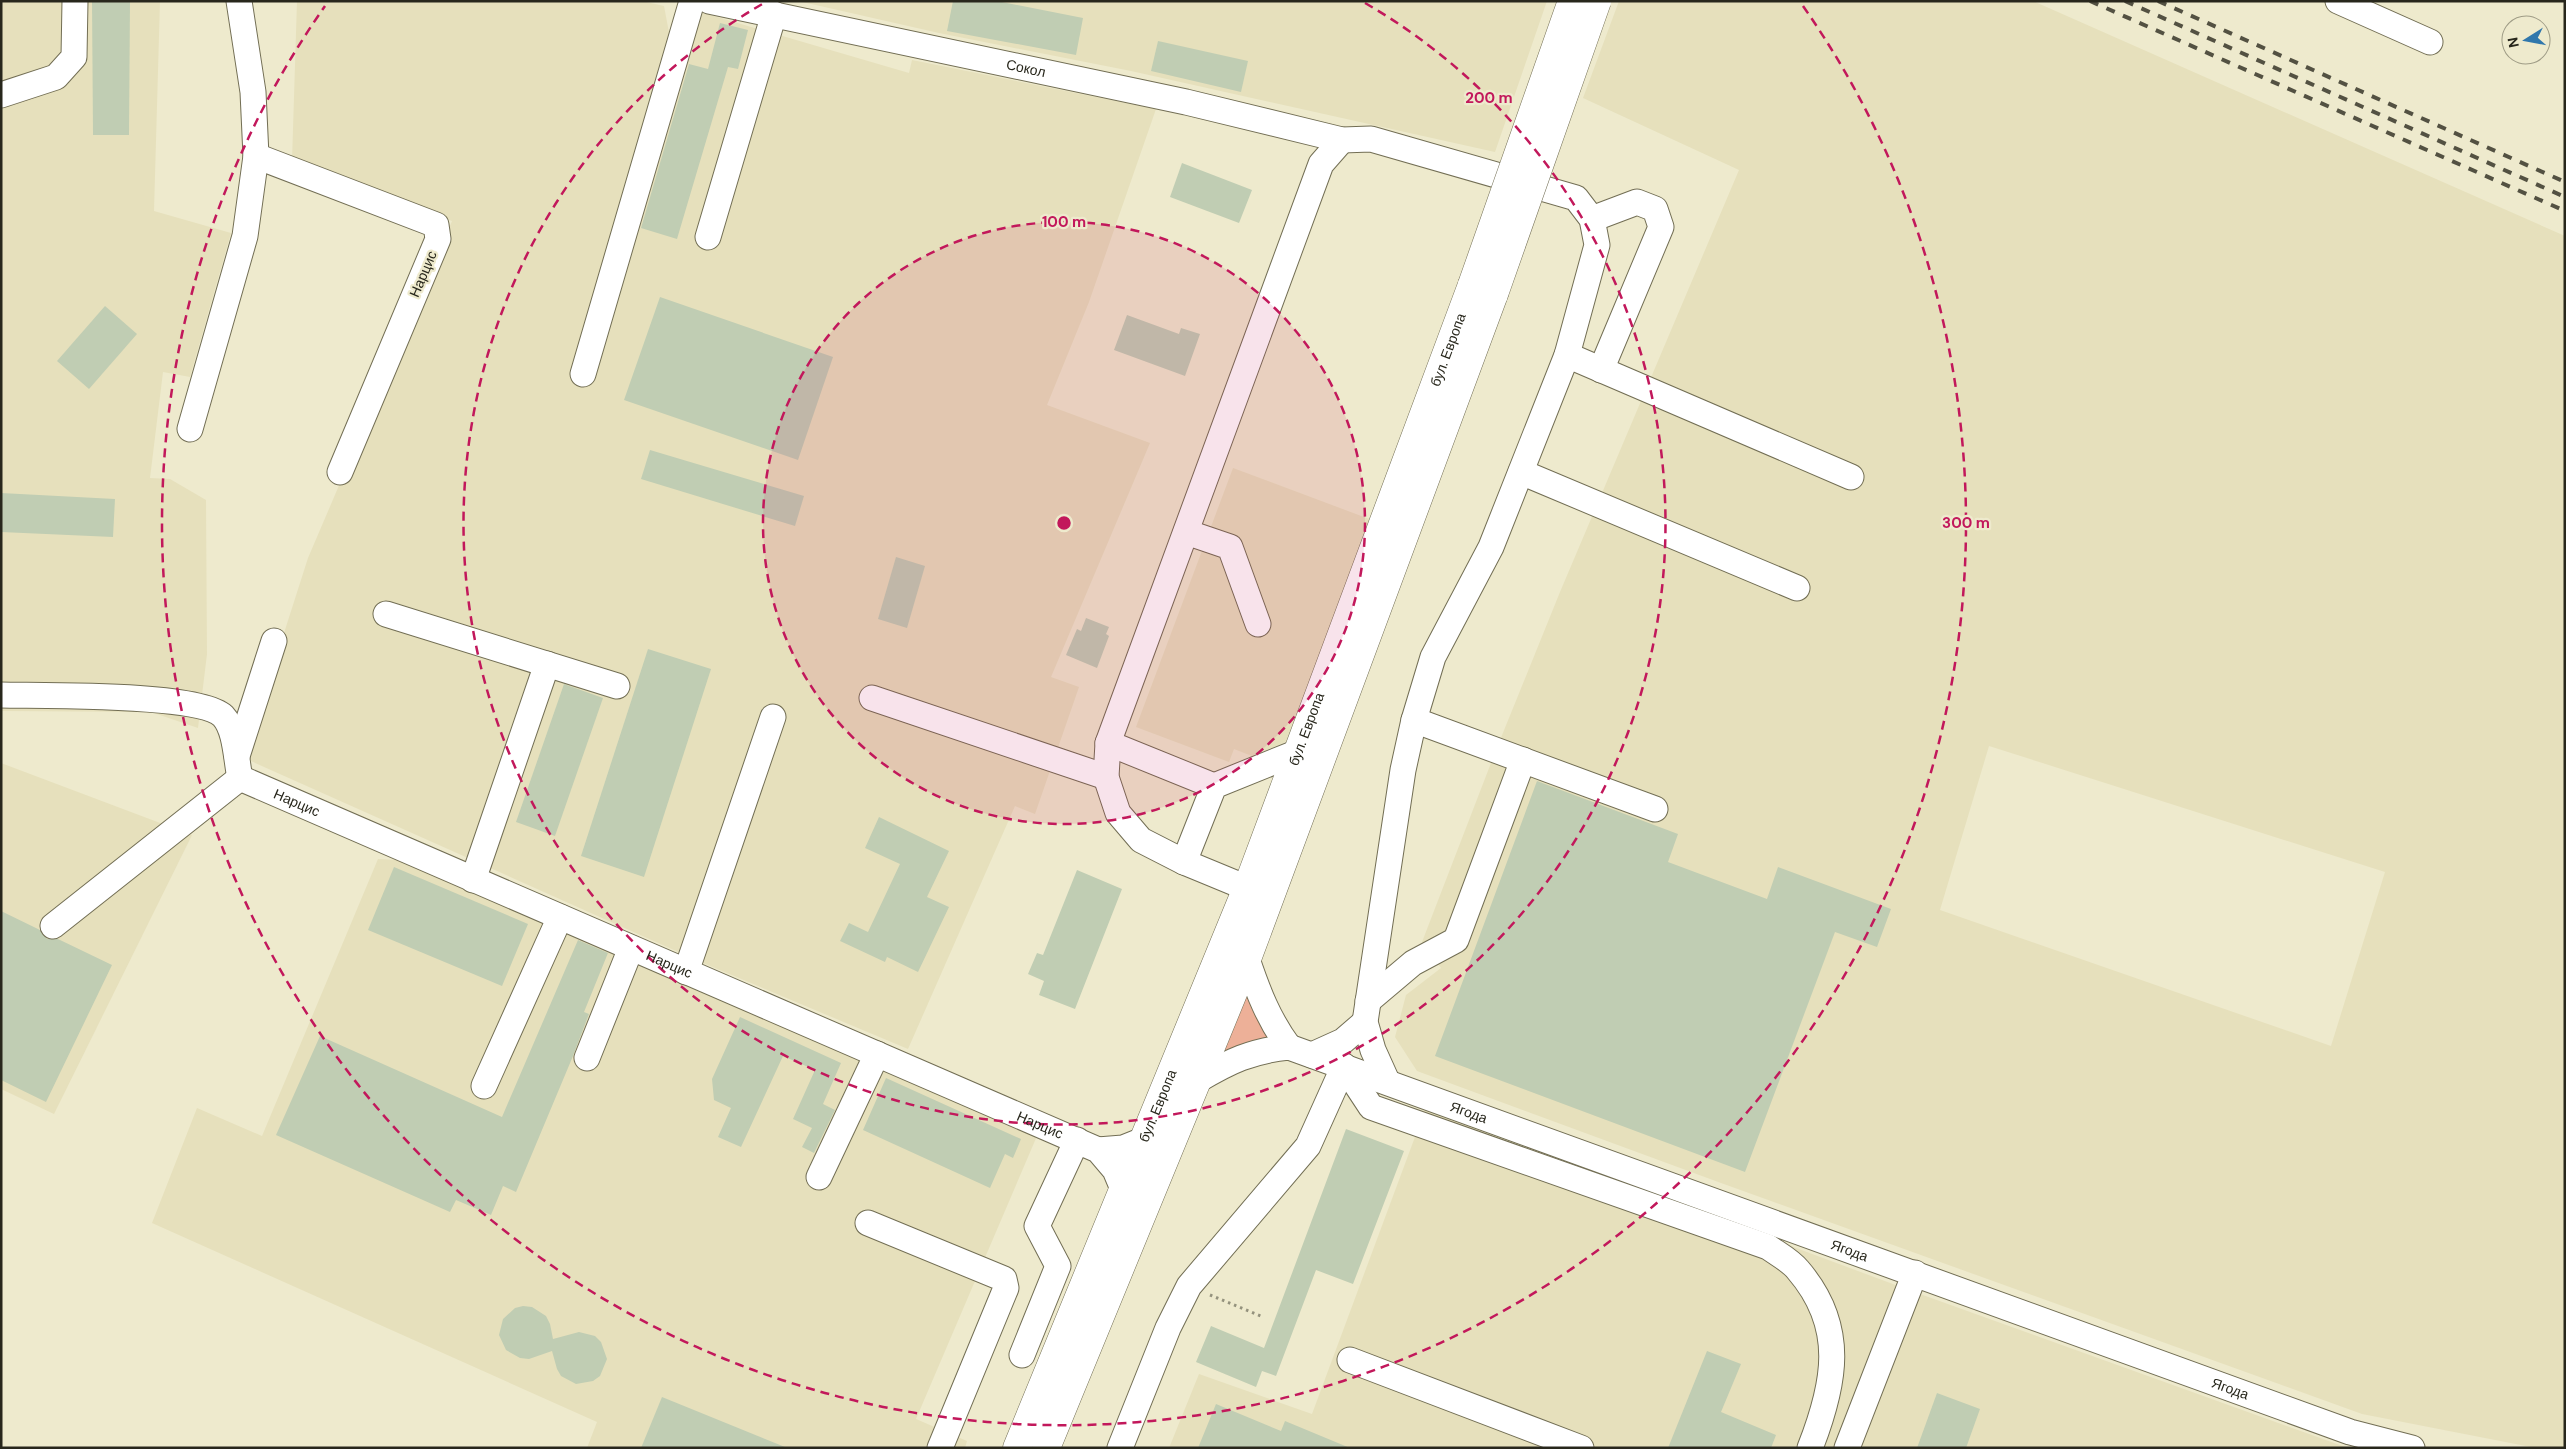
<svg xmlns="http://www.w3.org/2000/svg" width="2566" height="1449" viewBox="0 0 2566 1449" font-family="'DM Sans',sans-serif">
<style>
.built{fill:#e6e0bc;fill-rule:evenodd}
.green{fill:#edb098}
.building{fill:#c0cdb3}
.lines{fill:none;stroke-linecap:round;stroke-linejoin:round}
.minor-casing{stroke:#726e54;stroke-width:27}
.major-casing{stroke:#726e54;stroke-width:29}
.path{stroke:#94927d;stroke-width:3;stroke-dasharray:2.5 4;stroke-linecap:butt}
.minor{stroke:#fff;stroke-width:25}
.major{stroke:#fff;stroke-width:28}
.rail{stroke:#535142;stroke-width:4;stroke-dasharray:9 9;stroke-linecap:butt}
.major-bridge-casing{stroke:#726e54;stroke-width:29;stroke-linecap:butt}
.major-bridge{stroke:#fff;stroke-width:28}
.ring{fill:none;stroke:#c2185b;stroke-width:2.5;stroke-dasharray:9 6}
.labels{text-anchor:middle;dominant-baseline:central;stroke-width:4.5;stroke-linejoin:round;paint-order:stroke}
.street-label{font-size:14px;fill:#28271c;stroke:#eeeacd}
.centre{fill:#c2185b;stroke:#eeeacd;stroke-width:2.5}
.ring-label{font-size:15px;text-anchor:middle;font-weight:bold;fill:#c2185b;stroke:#eeeacd;stroke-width:4.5;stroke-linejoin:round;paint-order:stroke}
</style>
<rect width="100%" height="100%" fill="#eeeacd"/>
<g class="built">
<path d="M4,1H160L154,211L231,233L190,377L163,372L150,478L170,479L206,500L207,654L198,728L151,712L1,711V2Z"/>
<path d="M297,1H642L664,6L670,38L700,12L909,73L912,60L1156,109L1089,302L1047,405L1150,443L1051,677L1079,687L1035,814L1015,806L908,1049L703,963L244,758L308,558L452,221L292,161Z"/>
<path d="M798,1H1547L1495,152L1131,71L939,33Z"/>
<path d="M1619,1H2033L2565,236V1448H2536L2362,1414L1721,1183L1417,1071L1395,1037L1406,995L1441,968L1422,942L1496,750L1560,592L1739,170L1583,98ZM1989,746L2385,872L2331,1046L1940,910Z"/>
<path d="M1233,468L1372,520L1290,740L1252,756L1234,749L1229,762L1136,727Z"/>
<path d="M1,763L192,835L54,1114L1,1089Z"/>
<path d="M378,859L398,860L1037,1136L916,1419L967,1441L965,1448H587L597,1422L152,1223L197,1108L262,1136Z"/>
<path d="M1425,1110L1909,1290L2348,1448H1169L1199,1374L1312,1414Z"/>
</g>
<path class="green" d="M1247,959L1289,1047L1198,1080Z"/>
<g class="building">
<path d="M92,1H130L129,135H93Z"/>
<path d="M953,1H997L1083,18L1076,55L947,31Z"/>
<path d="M720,23L748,30L738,69L728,67L677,239L641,228L689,64L708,69Z"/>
<path d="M1158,41L1248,61L1241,92L1151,71Z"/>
<path d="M1182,163L1252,190L1239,223L1170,197Z"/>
<path d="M660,297L833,357L798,460L624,400Z"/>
<path d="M105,306L137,334L89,389L57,361Z"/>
<path d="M1127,315L1179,334L1181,328L1200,334L1185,376L1114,350Z"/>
<path d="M650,450L804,496L795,526L641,479Z"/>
<path d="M1,493L115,499L113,537L1,532Z"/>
<path d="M896,557L925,566L907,628L878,619Z"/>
<path d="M1086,618L1109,627L1106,634L1109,636L1097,668L1066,655L1077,629L1081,631Z"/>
<path d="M648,649L711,669L644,877L581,856Z"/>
<path d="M564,684L603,698L555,836L516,822Z"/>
<path d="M1537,781L1678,834L1668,862L1767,899L1778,867L1891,909L1877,947L1835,932L1745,1172L1435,1056Z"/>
<path d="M879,817L949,851L927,897L949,907L918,972L887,957L885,962L840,941L849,923L868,932L900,864L865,848Z"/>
<path d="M394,867L528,924L502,986L368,930Z"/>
<path d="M1077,870L1122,889L1075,1009L1039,995L1044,981L1028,974L1037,953L1043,955Z"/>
<path d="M1,911L40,930L47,939H58L112,965L46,1102L1,1080Z"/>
<path d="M578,940L608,953L584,1012L589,1014L573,1056L516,1192L503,1186L491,1215L456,1200L450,1212L276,1135L320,1036L502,1117Z"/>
<path d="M740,1017L841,1063L823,1104L835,1110L814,1153L802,1147L812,1128L793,1119L815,1070L783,1056L741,1147L718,1137L731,1108L714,1100L712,1079Z"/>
<path d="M886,1078L1021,1139L1013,1158L1005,1154L990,1188L863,1130Z"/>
<path d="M1346,1129L1404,1151L1353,1284L1316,1270L1276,1376L1262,1371L1256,1387L1196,1362L1211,1326L1264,1348Z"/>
<path d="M523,1306L532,1307L546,1316L550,1324L553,1339L579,1332L595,1336L601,1342L607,1359L600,1376L593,1381L576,1384L561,1376L557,1369L552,1351L529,1359L520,1358L506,1350L499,1335L503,1319L515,1308Z"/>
<path d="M1707,1351L1741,1364L1721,1412L1776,1435L1771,1448H1668Z"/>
<path d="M1937,1393L1980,1409L1966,1448H1917Z"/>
<path d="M662,1397L785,1447L784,1448H641Z"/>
<path d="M1216,1404L1281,1431L1285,1421L1350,1448H1198Z"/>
</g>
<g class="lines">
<g class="minor-casing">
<g id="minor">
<path id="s1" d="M709,1L1186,102L1342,140L1371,139L1576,198L1592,219L1597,245L1567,355L1491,547L1433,657L1414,720L1403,770L1365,1022L1373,1050L1387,1081"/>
<path d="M2338,1L2430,42"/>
<path d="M1,95L56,77L74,57L75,1"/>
<path d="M256,156L436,225L438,239L340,472"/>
<path d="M1592,219L1637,202L1655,209L1661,227L1601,370"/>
<path d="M708,237L774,14"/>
<path d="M1567,355L1851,477"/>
<path d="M583,374L692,1"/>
<path d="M190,429L245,236L256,156L253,92L239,1"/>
<path d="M1521,472L1797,588"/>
<path d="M1186,532L1230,547L1258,624"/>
<path d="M386,614L617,686"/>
<path d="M1,695C41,696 199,693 223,716C236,730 236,760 240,778"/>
<path d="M872,698L1106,777"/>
<path d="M1414,720L1655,809"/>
<path d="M1108,743L1214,786"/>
<path d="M237,756L274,641"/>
<path id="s2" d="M240,778L1098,1150L1115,1170L1123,1189"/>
<path d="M1184,862L1214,786L1298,752"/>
<path d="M473,880L547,664"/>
<path d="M1247,888L1184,862L1141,840L1118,813L1106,777L1108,743L1321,164L1342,140"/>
<path d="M53,926L240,778"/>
<path d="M1247,959C1258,992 1269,1020 1289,1047"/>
<path d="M686,972L773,717"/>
<path d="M1368,1001L1413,963L1456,940L1523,760"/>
<path d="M1312,1055L1343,1041L1365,1022"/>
<path d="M587,1058L631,948"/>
<path d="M1344,1066L1371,1107L1768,1247C1778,1254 1791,1261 1798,1270C1847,1327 1835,1384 1810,1448"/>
<path id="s3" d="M1198,1080C1230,1061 1251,1051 1289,1047L2350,1432L2412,1448"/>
<path d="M484,1086L560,917"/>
<path d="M1098,1150L1123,1148L1143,1140"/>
<path d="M819,1177L877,1054"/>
<path d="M868,1223L1004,1279L1006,1288L940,1448"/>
<path d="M1022,1355L1058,1266L1037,1226L1077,1140"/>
<path d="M1350,1360L1581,1448"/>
<path d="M1120,1448L1168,1328L1189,1286L1308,1146L1344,1066"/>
<path d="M1847,1448L1915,1273"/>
</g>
</g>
<g class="major-casing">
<g id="major">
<path id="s4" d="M1017,1448L1247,888L1472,285"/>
<path d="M1046,1448L1247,959L1494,294"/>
</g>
</g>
<path class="path" d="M1210,1295L1263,1317"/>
<use href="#minor" class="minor"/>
<use href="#major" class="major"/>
<g class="rail">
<path d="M2090,1L2565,211"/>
<path d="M2125,1L2565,197"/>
<path d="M2158,1L2565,182"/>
</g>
<g class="major-bridge-casing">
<g id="major-bridge">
<path d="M1472,285L1572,1"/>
<path d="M1494,294L1597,1"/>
</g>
</g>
<use href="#major-bridge" class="major-bridge"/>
</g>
<circle cx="1064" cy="523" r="301" fill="#c2185b" fill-opacity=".12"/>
<g class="ring">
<circle cx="1064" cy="523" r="301"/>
<path d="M1365 3A601 601 0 1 1 764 3"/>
<path d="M1803 6A902 902 0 1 1 325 6"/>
</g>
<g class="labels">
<g class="street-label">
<text stroke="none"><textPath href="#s1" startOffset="324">Сокол</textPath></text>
<text transform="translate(423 274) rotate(-67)">Нарцис</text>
<text stroke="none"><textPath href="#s4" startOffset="1180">бул. Европа</textPath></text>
<text stroke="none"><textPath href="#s4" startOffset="775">бул. Европа</textPath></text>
<text stroke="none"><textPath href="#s2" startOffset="62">Нарцис</textPath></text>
<text stroke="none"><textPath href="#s2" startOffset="468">Нарцис</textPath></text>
<text stroke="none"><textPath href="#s4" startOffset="370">бул. Европа</textPath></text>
<text stroke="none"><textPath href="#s3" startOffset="289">Ягода</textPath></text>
<text stroke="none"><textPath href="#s2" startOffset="872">Нарцис</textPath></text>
<text stroke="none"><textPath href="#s3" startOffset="694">Ягода</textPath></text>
<text stroke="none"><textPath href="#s3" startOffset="1099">Ягода</textPath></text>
</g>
</g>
<circle cx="1064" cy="523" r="8" class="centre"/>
<g class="ring-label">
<text x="1489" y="103">200 m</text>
<text x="1064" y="227">100 m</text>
<text x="1966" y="528">300 m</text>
</g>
<rect width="2566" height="1449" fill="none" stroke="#28271c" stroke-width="5"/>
<g transform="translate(2526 40) rotate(259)"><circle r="24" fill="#eeeacd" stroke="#9f9c86"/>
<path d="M0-4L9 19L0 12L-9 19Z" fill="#3077ac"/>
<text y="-8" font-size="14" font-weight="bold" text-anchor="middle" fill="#28271c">N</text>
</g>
</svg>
